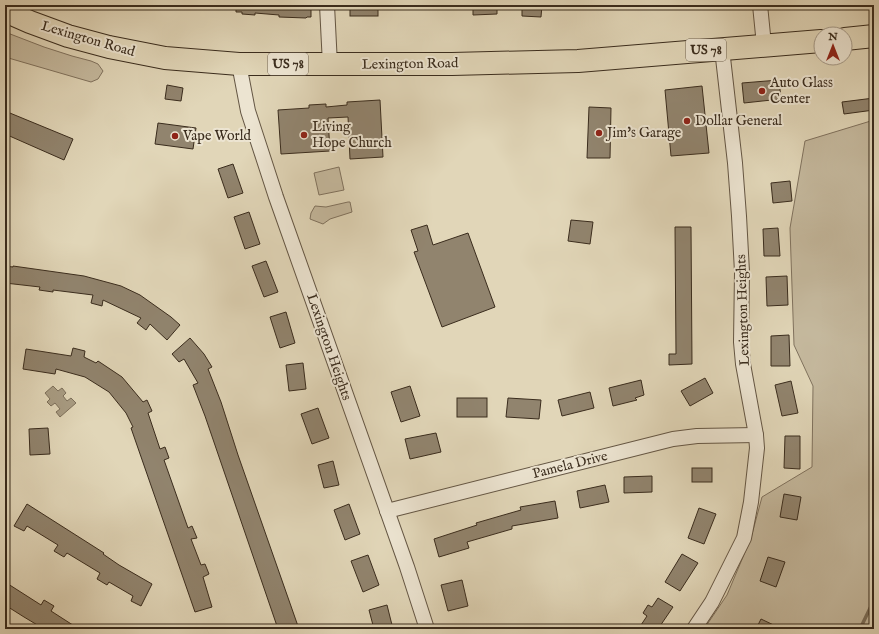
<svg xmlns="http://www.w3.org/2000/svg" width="879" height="634" viewBox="0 0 879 634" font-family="'IM FELL English',serif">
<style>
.green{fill:#c5b99e;stroke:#80725e}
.water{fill:#a89c83;stroke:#7c6f5a}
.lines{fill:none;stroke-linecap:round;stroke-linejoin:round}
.stream{stroke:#7c6f5a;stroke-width:3.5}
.building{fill:#91846e;stroke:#3a2c1d}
.street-casing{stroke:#645644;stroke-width:16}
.highway-casing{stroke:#3a2c1d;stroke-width:24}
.street{stroke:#ece4d1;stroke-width:14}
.highway{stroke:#e1d6b8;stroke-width:22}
.poi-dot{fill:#8f2418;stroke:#ece4d1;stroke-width:1.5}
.labels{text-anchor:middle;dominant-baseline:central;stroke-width:4;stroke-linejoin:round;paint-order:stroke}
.shield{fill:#ece4d1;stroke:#6f6353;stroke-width:1}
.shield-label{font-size:13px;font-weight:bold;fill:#3a2c1d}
.street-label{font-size:14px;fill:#3a2c1d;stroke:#ece4d1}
.poi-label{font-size:14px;fill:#3a2c1d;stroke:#ece4d1;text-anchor:start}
</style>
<rect width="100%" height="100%" fill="#e1d6b8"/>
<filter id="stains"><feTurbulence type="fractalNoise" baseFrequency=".005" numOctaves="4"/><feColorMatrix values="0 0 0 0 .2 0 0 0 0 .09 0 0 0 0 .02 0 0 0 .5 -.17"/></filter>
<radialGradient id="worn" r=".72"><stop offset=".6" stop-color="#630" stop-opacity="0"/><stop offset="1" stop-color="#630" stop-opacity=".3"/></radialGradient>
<g class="green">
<path d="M5,32L44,47L72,56L91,61L98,64L103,71L98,79L91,82L5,57Z"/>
<path d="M874,120V276L872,278L874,283V629H704L727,595L751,538L762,497L812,467L813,386L794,345L790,228L805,141Z"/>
<path d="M339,167L344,190L319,195L314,173Z"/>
<path d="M348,202H350L352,212L330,219L323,224L310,219L311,213L315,206L326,207Z"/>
</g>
<path class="water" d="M53,386L58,391L62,388L66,393L63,396L67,401L71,398L76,403L60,417L56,412L60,409L55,403L51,406L47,402L50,399L45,393Z"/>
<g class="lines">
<path class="stream" d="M860,629L874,600"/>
</g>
<g class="building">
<path d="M236,5H311V17H307L306,18L279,17V15L255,13V15L242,14V12H236Z"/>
<rect x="350" y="5" width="28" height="11"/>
<path d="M473,5H497V14L473,15Z"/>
<path d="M522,5H542L541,17L522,16Z"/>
<path d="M779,80L781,99L744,103L742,83Z"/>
<path d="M167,85L183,88L181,101L165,99Z"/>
<path d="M702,86L709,153L671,156L665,90Z"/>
<path d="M874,98V110L844,114L842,102Z"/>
<path d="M380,100L383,157L350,159L348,117L328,118L330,151L281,154L278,110L309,108V105L326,104V107L347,105V102Z"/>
<path d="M589,107L611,108L610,158H587Z"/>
<path d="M5,111L73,139L64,160L5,134Z"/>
<path d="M158,123L196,128L193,149L155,144Z"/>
<path d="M233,164L243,193L228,198L218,169Z"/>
<path d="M790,181L792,201L773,203L771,183Z"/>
<path d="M249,212L260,244L245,249L234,217Z"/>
<path d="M571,220L593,222L590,244L568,241Z"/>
<path d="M427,225L433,245L468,233L495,307L442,327L414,252L418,251L411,230Z"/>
<path d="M675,227H691L692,364L669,365V354H676Z"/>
<path d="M778,228L780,256H764L763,229Z"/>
<path d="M266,261L278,292L264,297L252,266Z"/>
<path d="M5,266L13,267V266L84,276L121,286L140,295L171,317L180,325L167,340L150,324L146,330L137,323L141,318L103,300L102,306L91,303L93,295L53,290V292L39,290L40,287L5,283Z"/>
<path d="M787,276L788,305L767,306L766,277Z"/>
<path d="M286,312L295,343L280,348L270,317Z"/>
<path d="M789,335L790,366H771V336Z"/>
<path d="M190,338L204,354L212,367L208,369L221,402L238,455L299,629H278L205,416L193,385L198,383L184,359L179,362L172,354Z"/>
<path d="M73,348L85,351L84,357L96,363L98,361L122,377L143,402L147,400L152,411L148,413L160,449L165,447L169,458L164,460L188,528L192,526L197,538L191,539L201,565L205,564L209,574L203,577L212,607L195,612L131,428L133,427L126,413L109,392L85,377L56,369L55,374L23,369L26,349L71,356Z"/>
<path d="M303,363L306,389L289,391L286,365Z"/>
<path d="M705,378L713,393L690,406L681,391Z"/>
<path d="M641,380L644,395L635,398L637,400L613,406L609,388Z"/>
<path d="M791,381L798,413L782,416L775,385Z"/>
<path d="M410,386L420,416L401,422L391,392Z"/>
<path d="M590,392L594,408L562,416L558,400Z"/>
<rect x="457" y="398" width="30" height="19"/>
<path d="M508,398L541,400L539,419L506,417Z"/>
<path d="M318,408L329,438L312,444L301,414Z"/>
<path d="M48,428L50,454L30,455L29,429Z"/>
<path d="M436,433L441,452L410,459L405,439Z"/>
<path d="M785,436H800V469L784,468Z"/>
<path d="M333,461L339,485L324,488L318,465Z"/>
<rect x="692" y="468" width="20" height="14"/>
<path d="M652,476V492L624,493V477Z"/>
<path d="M605,485L609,502L580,508L577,491Z"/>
<path d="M784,494L801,497L797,520L780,517Z"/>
<path d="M555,501L558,518L512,526V529L467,542L469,548L439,557L434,539L477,525L476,523L521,510L520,507Z"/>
<path d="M27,504L104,553L103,554L119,565L152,584L141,606L131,601L133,596L109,582L107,585L97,579L100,573L67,553L64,557L54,551L58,545L27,526L24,531L14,526Z"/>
<path d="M349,504L360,534L345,540L334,510Z"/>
<path d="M699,508L716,514L704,544L688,538Z"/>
<path d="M682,554L698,563L680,591L665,582Z"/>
<path d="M368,555L379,585L363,592L351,561Z"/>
<path d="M768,557L785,562L776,587L760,581Z"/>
<path d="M462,580L468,606L448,611L441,585Z"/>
<path d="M5,582L41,605L44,600L54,606L51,611L79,629H44L24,617L5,605Z"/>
<path d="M658,598L673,607L658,629H647L641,625L647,616L643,613L648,605L652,607Z"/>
<path d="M387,605L393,629H374L369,610Z"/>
<path d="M761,619L782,629H756Z"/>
</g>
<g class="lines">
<g class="street-casing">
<g id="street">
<path d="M327,5L330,65"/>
<path d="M760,5L764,45"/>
<path d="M239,64L248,111L276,197L407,567L427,629"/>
<path d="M387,511L673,439L697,436L756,435"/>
<path d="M694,629L712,602L744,538L751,502L757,448L756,435L743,364L741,342L742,272L739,216L735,163L722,49"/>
</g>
</g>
<g class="highway-casing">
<g id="highway">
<path d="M5,11L30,22L68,36L109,47L165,58L239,64H452L578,61L821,41"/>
<path d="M845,39L874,36"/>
</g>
</g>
<use href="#street" class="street"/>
<use href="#highway" class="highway"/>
</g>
<g class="poi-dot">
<circle cx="762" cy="91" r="4"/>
<circle cx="687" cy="121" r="4"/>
<circle cx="599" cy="133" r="4"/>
<circle cx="304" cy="135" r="4"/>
<circle cx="175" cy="136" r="4"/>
</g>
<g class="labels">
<g class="shield">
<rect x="686" y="39" width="40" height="22" rx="3"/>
<rect x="268" y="53" width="40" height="22" rx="3"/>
</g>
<g class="shield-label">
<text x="706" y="50">US 78</text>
<text x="288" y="64">US 78</text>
</g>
<g class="street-label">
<text transform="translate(88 39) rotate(16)">Lexington Road</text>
<text transform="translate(410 64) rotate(-1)">Lexington Road</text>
<text transform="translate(743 310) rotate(-92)">Lexington Heights</text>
<text transform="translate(329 347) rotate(71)">Lexington Heights</text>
<text transform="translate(570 465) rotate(-14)">Pamela Drive</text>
</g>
<g class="poi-label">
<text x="770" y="83">Auto Glass<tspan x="770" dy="16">Center</tspan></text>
<text x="695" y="121">Dollar General</text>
<text x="312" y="127">Living<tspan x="312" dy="16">Hope Church</tspan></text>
<text x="607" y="133">Jim's Garage</text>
<text x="183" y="136">Vape World</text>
</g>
</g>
<rect width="879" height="634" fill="none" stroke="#e1d6b8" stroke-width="20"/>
<rect x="6" y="6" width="867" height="622" fill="none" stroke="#3a2c1d" stroke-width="2"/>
<rect x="10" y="10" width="859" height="614" fill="none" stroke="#3a2c1d"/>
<g transform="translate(833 46)"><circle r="19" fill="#ece4d1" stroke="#a59a89"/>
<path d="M0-3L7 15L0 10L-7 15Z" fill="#8f2418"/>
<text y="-6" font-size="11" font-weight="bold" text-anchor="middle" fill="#3a2c1d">N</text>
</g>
<rect width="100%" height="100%" filter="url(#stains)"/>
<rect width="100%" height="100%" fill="url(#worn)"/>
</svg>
